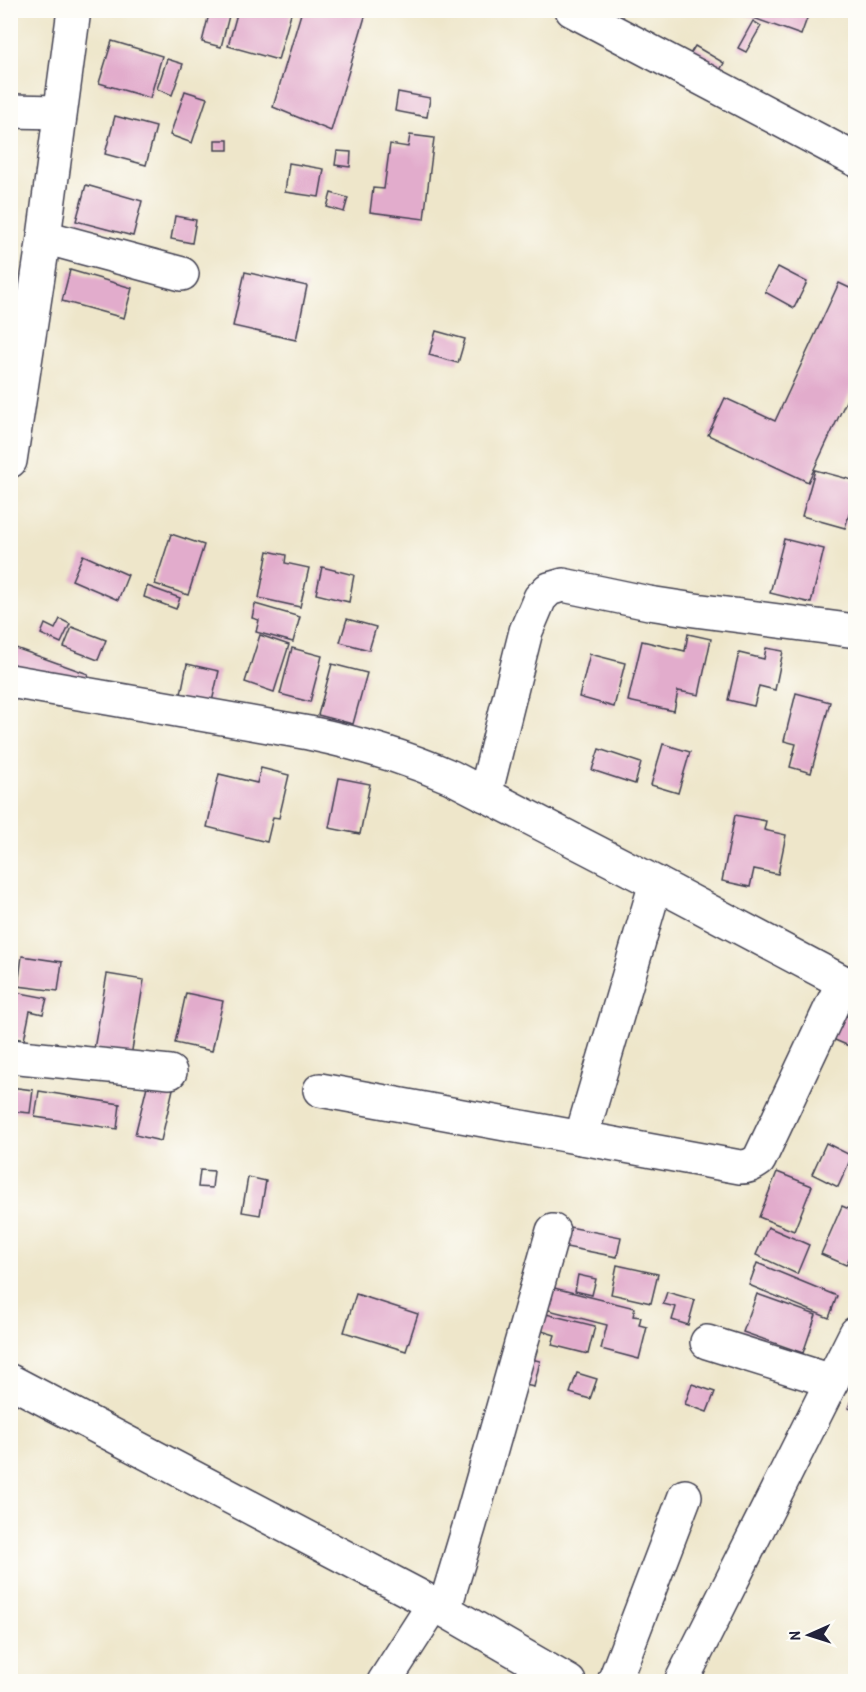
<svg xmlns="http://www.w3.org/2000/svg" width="866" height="1692" viewBox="0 0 866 1692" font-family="'Patrick Hand',sans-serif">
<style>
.building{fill:#e2accc}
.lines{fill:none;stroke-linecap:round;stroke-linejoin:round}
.minor-casing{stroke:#413f50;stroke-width:36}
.minor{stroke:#fff;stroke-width:33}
</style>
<rect width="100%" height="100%" fill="#fdfcf7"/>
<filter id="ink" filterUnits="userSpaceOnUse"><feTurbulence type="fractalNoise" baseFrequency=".0167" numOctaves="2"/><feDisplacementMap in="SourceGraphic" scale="12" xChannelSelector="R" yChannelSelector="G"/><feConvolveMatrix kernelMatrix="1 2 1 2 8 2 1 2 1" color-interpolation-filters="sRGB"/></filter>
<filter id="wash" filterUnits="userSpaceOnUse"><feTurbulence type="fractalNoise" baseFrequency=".008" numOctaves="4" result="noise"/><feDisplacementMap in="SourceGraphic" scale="24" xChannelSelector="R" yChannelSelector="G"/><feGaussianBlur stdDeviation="1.35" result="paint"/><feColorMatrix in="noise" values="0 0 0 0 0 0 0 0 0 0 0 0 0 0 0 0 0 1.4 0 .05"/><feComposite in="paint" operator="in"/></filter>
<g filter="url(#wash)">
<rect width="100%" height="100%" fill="#eee6ca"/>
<g id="blocks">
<g class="building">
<path d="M210,10L230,12L221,47L202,42Z"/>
<path d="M238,10H292L278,60L228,46Z"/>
<path d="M302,10H367L331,131L273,107Z"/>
<path d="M738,10H810L801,35L737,12Z"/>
<path d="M753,21L761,26L746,52L738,48Z"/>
<path d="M112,41L162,56L150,98L99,83Z"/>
<path d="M695,46L724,63L719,72L690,54Z"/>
<path d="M167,59L183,64L172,95L157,89Z"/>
<path d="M185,91L207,98L192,143L170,135Z"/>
<path d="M398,92L430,98L427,117L395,111Z"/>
<path d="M115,116L156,127L146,165L105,154Z"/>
<path d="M410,135L434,138L424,219L370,212L373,188L384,189L390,144L408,147Z"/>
<rect x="215" y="140" width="13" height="10"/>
<path d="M337,151L351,152L350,167L335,165Z"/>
<path d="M289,163L324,169L319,197L285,192Z"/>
<path d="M86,185L142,201L133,236L76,221Z"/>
<path d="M331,193L348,198L344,212L327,207Z"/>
<path d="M175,216L196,220L192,243L171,239Z"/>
<path d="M778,267L807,282L794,308L765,292Z"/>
<path d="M70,270L132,288L124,318L62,301Z"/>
<path d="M245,272L307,286L296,340L233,326Z"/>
<path d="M839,283L856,291V380L808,482L708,435L725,398L775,421Z"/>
<path d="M436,331L465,339L458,363L429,355Z"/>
<path d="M815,470L856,481V491L845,528L802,516Z"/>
<path d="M171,534L204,545L188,595L155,584Z"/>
<path d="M784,539L824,549L811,603L770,593Z"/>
<path d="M268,551L286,555L285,563L309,568L300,607L259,598Z"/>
<path d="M83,555L128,575L118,600L72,580Z"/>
<path d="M322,567L354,575L349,602L316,594Z"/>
<path d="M147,586L180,598L176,609L144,597Z"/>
<path d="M255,604L300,617L293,642L256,632L259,620L252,618Z"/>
<path d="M60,619L70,624L61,643L41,634L45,624L55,629Z"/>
<path d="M347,619L376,627L369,650L340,642Z"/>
<path d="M72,627L106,640L98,660L64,647Z"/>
<path d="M688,634L711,639L699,695L678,691L674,711L628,701L642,641L685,651Z"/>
<path d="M260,635L289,645L274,692L245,682Z"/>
<path d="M10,646L88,674L81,691L10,671Z"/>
<path d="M292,648L322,656L310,702L280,694Z"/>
<path d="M766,648L783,651L775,690L759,686L754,706L728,700L739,653L764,659Z"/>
<path d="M590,654L625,663L614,707L579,697Z"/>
<path d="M187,664L219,671L211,706L180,699Z"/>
<path d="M332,664L367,673L353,724L318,715Z"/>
<path d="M796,693L830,702L811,773L790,767L796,744L784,741Z"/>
<path d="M663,744L690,752L678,793L651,785Z"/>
<path d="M599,749L641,763L635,784L592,770Z"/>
<path d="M261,768L289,775L279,818L273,817L267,842L207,827L219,774L257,783Z"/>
<path d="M339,778L370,784L360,834L329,828Z"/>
<path d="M735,815L766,821L764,830L786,835L778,874L754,869L750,887L722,881Z"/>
<path d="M22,956L62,962L58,991L18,986Z"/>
<path d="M107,974L144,980L131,1056L94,1049Z"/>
<path d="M10,991L47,998L43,1014L30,1011L24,1040L10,1037Z"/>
<path d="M186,993L223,1001L212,1051L175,1043Z"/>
<path d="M831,1009L856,1020V1049L821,1034Z"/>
<path d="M148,1082L173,1089L161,1141L135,1135Z"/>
<path d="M10,1087L33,1090L30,1113L10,1111Z"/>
<path d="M39,1091L120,1104L117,1129L35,1117Z"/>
<path d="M826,1143L852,1156L838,1187L812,1174Z"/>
<path d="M200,1170L214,1171L212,1188L198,1187Z"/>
<path d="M777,1172L812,1186L794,1231L759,1217Z"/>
<path d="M248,1177L266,1181L260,1215L242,1212Z"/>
<path d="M842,1206L856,1212V1244L846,1265L821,1254Z"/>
<path d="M554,1224L621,1237L617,1257L551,1244Z"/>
<path d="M768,1227L809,1245L797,1274L756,1255Z"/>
<path d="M757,1263L837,1296L829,1318L749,1285Z"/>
<path d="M617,1265L658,1274L651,1303L611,1294Z"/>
<path d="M578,1275L596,1279L592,1295L575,1291Z"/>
<path d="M542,1285L635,1308L633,1316L641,1317L639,1325L647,1327L639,1359L601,1349L607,1325L537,1307Z"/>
<path d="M667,1292L695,1300L688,1325L672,1320L676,1307L663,1304Z"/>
<path d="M356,1294L418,1314L406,1351L344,1332Z"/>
<path d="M757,1294L816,1315L803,1353L743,1332Z"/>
<path d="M546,1314L595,1326L588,1354L552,1345L555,1335L542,1331Z"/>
<path d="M518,1356L540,1361L534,1387L512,1382Z"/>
<path d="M577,1373L597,1379L590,1399L570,1393Z"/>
<path d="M692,1384L715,1392L707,1412L685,1404Z"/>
<path d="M856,1388V1410L848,1408Z"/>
</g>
</g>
</g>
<g filter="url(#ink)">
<use href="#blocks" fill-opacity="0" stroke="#413f50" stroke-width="1.5"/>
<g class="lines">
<g class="minor-casing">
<g id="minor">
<path d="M572,10L856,160"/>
<path d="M10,111L60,112"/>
<path d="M44,237L182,274"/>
<path d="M10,461L44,237L74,10"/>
<path d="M10,681L309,733C358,743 405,757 451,777L656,883L856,989"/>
<path d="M485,795L526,631L540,598L549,589L563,585L649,603L695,610L856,631"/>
<path d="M10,1056L170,1072"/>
<path d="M320,1090L740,1167C748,1167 752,1165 759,1160L843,982"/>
<path d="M581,1138L656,883"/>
<path d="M707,1342L832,1381"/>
<path d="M10,1381L434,1604L569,1682"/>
<path d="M444,1610L470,1524L553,1231"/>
<path d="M384,1682L434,1604"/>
<path d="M614,1682L685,1496"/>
<path d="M681,1682L856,1333"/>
</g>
</g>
<use href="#minor" class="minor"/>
</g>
</g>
<rect width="866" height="1692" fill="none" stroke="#fdfcf7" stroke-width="36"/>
<g transform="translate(809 1635) rotate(267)" stroke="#fdfcf7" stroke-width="4.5" paint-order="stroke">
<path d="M0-4.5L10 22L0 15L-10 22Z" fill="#22223b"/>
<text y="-9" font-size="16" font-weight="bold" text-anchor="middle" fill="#22223b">N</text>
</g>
</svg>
